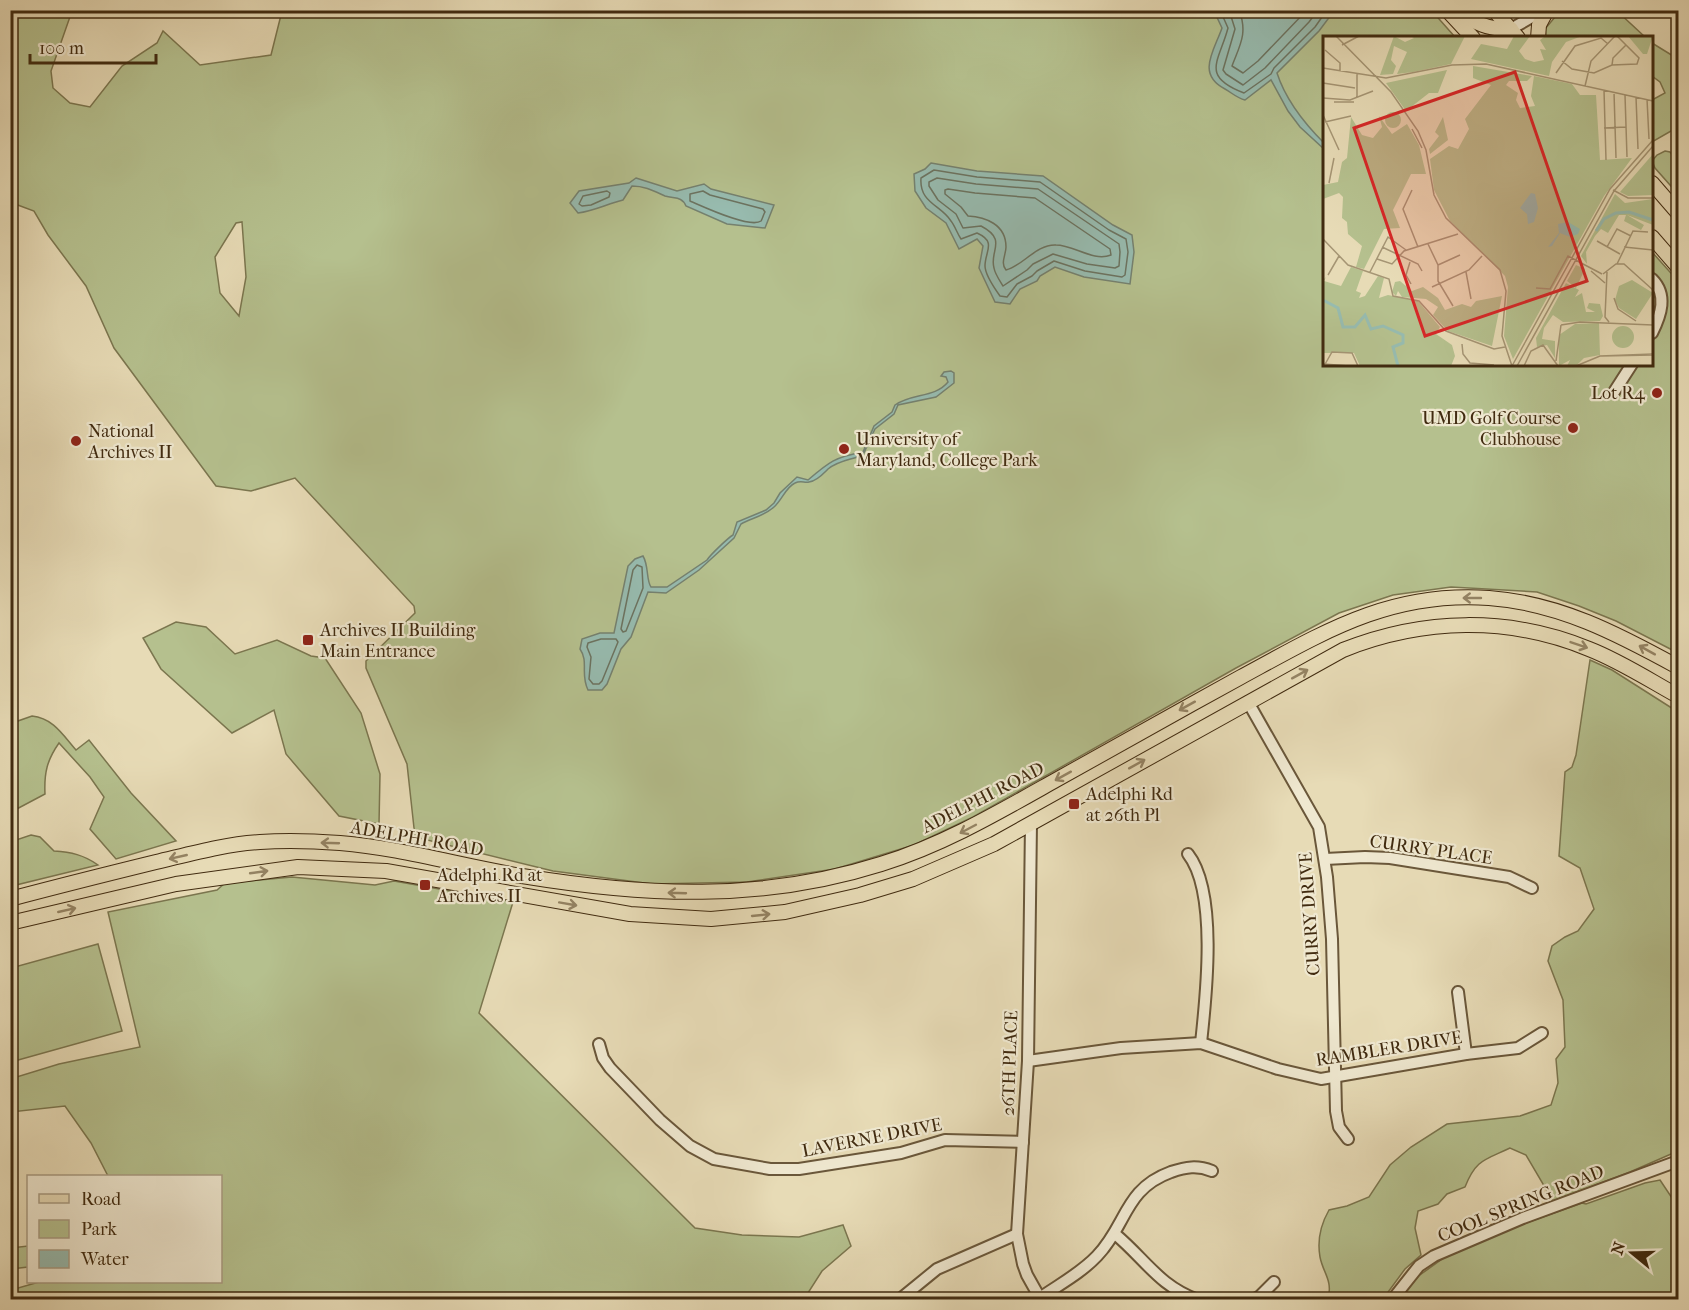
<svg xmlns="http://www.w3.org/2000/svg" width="1689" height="1310" viewBox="0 0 1689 1310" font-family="'IM FELL French Canon',serif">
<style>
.green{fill:#b5c08e;stroke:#7b764f;stroke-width:1.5;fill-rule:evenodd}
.water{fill:#97bbaf;stroke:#75816f;stroke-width:1.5}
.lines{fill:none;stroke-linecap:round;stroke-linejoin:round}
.shore{stroke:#6c7360;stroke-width:1.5}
.minor-casing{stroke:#6a573a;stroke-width:14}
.major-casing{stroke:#412b10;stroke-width:16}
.minor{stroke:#efe8d0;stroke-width:10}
.major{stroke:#e7dbb6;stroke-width:14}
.oneway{stroke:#948363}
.poi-dot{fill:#8f2418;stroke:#efe8d0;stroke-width:2}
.labels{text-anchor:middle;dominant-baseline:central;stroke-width:4.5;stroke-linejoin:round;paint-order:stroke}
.poi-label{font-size:18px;fill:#412b10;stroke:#efe8d0;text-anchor:start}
.street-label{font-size:18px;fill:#412b10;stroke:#efe8d0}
.inset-river{fill:none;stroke:#97bbaf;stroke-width:3}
.inset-road{fill:none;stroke:#a59574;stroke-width:1.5}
.view{fill:#d62828;fill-opacity:0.15;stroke:#d62828;stroke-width:3}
.inset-edge{fill:none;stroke:#412b10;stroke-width:3}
</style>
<rect width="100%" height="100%" fill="#e7dbb6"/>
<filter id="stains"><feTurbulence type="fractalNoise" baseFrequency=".00333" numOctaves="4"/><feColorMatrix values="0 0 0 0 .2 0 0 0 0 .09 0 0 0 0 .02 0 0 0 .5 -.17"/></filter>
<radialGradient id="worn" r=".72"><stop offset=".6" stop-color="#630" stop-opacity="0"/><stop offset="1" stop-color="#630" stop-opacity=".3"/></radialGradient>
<g class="green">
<path d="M11,11H72L51,71L53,88L70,103L90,107L122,66L157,43L163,31L200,65L271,55L282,11H1432L1455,37L1324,38V364H1652V252L1678,281V653L1616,621L1579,606L1537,592L1451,587L1393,595L1339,613L1236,668L973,817L914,845L835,869L747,882L652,884L553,871L415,837L407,764L366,668V661L415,613L414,606L295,478L251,491L216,486L114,348L86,286L48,235L34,211L15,204L11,209ZM242,222L246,277L239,316L220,293L215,257L236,223Z"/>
<path d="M1560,11H1617L1645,37H1546L1545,29Z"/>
<path d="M1652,43L1678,59V127L1652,142V100L1665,93L1660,82L1652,76Z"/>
<path d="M1665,151L1670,152L1673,156L1678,154V194L1655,168L1652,161L1657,155Z"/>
<path d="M176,622L206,627L235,654L277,640L311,656L325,658L361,713L380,774L379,824L339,816L286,754L274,710L232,733L161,669L143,638Z"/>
<path d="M1590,660L1612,670L1678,712V1151L1630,1172L1553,1201L1526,1155L1510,1148C1485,1160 1476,1159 1465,1187L1447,1194L1438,1204L1418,1211L1415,1228L1421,1255L1405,1269L1383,1299H1328C1333,1280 1323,1273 1320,1257C1317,1240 1321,1224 1329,1210L1347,1206L1369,1197L1390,1165L1411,1147L1447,1124L1520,1116L1551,1105L1558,1083L1556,1059L1565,1047L1563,1000L1548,961L1552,946L1565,937L1578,931L1594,909L1580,868L1559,856L1565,772L1572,767L1576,755Z"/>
<path d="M32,716C53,718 63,735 76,750L89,740L131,793L176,841L116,859L90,829L104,797L90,777L59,743C47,760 44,773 45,794L13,811L10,807L11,730L18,721Z"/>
<path d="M31,835L40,837L54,851C71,852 84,855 98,865L16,885L14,859L16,840Z"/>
<path d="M292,877L375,885L394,881L513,902L479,1013L695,1228L742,1235L799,1237L843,1225L851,1246L822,1271L806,1296V1299H11V1290L39,1282H220V1176H108L91,1143L65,1106L11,1112L10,1079L59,1064L140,1047L108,912L217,890L225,883Z"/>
<path d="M98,944L122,1031L11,1062V968Z"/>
<path d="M1660,1180L1678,1207V1299L1400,1300L1417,1277L1452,1252L1473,1242L1582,1203L1586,1204L1645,1183Z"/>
<path d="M28,1246V1267L11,1269V1248Z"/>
</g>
<g class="water">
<path d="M1214,11H1334L1319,31L1277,73C1286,101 1304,123 1324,143V149L1300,127L1288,111L1271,80L1245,100C1237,98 1232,93 1225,89C1196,74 1214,51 1222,28Z"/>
<path d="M931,163L977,171L1043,176L1113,225L1132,235L1134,252L1130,284L1084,277L1055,267L1040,276L1037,281L1020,289L1010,304L995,302L979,268L983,246L977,239L959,249L946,223L926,208L915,191L914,174L925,169Z"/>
<path d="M636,178L677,191L704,184L711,189L774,205L765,228L727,224L686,206C682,196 674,199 665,196C654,191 645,186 632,186L623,200C607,204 594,211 578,213L570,203L579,191L629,183Z"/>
<path d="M951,371L954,373V383L936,397L898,405L894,414L875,429L863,455C851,460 839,460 828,469C823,474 817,481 809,482C804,483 801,480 795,483C786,487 782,500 774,507C764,516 752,518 741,524L734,538L699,570L666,593L648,592L631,637L621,649L607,684L602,690H588C580,674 589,662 580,649L582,639L600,633H614L628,566L635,559L643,556C649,566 646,580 651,587H667L707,560C711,554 728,538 733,535L737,522L766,510L774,503L780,493L797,477L808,480C829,462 835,457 863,452L874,426L892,412L895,405C912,393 935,398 948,382L946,377L941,376L944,372Z"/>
</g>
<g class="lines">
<g class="shore">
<path d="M1220,10L1228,28C1219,62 1200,76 1244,93L1271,74L1274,68L1315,27L1327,10"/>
<path d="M1229,10L1235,29L1223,70L1226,74L1243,85L1265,68L1309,22L1318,10"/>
<path d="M1239,10C1248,33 1240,45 1232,66L1243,73L1258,61L1307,10"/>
<path d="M934,170L977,177L1040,182L1109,230L1126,239L1128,252L1125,275L1122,277L1085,271L1054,261L1037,271L1032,276L1017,284L1007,297L1000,296C995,289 985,275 985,266C985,251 997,242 977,233L961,239C957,233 955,226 951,221C941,205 919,203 921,178Z"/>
<path d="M937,178L976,184L1038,189L1119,244L1120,252L1119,266L1115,268L1087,264L1053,254L1033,264L1027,270L1003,286C1000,281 995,274 994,268C989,251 1008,240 981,226L963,228L956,214L938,200L929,186V182Z"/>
<path d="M948,189L975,193L1035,198L1110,249L1111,255C1093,262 1074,245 1056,245C1036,244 1023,266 1006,270C1000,263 1006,255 1006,247C1006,224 985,217 968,216L961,207L945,194V190Z"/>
<path d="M607,191L610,193L609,197L591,205L582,206L579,204L583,196Z"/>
<path d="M703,191L710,195L763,209L765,212C764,213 762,220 761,221C750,229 702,206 690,201V194Z"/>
<path d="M637,565L642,567L643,588L626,631L623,632L621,629L633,570Z"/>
<path d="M601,639H616L618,642L602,681L599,684H593L589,679L591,657L587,647L588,643Z"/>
</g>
<g class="minor-casing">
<g id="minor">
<path d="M1511,29L1544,10"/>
<path d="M1652,279C1668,295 1661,315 1652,333"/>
<path d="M1614,392L1632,364"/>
<path d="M1248,702L1319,827L1327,877L1332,939L1336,1111L1339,1127L1348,1139"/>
<path d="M1031,823L1028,1061L1017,1234L1023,1264L1027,1275L1041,1300"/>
<path d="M1188,854C1218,892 1206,997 1201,1043"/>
<path d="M1325,859L1365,857L1390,858L1509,877L1532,888"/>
<path d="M1458,992L1466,1054"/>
<path d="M599,1044L603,1058L610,1068L660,1120L690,1146L714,1159L770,1169H799L901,1153L945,1140L1023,1142"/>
<path d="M1028,1061L1121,1048L1201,1043L1278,1069L1321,1079L1466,1054L1518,1048L1542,1033"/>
<path d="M1115,1234C1145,1259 1159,1286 1198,1300"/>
<path d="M899,1300L937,1269L1017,1234"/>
<path d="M1037,1300C1058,1285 1080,1274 1097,1256C1127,1225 1124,1189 1171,1172C1186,1167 1197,1165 1212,1171"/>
<path d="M1253,1300L1260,1296L1274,1282"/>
<path d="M1392,1300L1419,1266L1434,1256L1523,1218L1678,1161"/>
</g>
</g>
<g class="major-casing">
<g id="major">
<path d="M1447,10L1473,38"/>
<path d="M1457,10C1474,23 1489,30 1511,29"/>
<path d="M1494,10L1518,38"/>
<path d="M1538,38L1539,25L1547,10"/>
<path d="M1652,183L1678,213"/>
<path d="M1652,237L1678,267"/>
<path d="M10,899C59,886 107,874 156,862C190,854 225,844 260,842C286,840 314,841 340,843C401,848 461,866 522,876C644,896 761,902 881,864C943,845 999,812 1056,780C1117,746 1179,711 1241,677C1324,632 1390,591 1489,598C1559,603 1618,634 1678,667"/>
<path d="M10,923L176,884L298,867L386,871L630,914L711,919L785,912L860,895L913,879L994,844L1343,650C1423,618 1509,616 1589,649C1620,661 1649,680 1678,696"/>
</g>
</g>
<use href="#minor" class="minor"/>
<use href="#major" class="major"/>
</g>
<defs><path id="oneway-shaft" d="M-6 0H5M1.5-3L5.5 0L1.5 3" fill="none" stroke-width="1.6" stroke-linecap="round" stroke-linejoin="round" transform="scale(1.5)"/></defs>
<g class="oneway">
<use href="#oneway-shaft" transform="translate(1472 598) rotate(180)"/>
<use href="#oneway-shaft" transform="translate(1579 645) rotate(19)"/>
<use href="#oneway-shaft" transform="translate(1647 650) rotate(-151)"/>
<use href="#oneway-shaft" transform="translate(1300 674) rotate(-29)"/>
<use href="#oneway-shaft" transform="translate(1187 706) rotate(151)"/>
<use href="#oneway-shaft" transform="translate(1137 764) rotate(-29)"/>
<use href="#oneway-shaft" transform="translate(1063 776) rotate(151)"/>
<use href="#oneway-shaft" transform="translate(968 829) rotate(152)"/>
<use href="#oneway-shaft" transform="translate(330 843) rotate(-178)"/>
<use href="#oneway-shaft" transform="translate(178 857) rotate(167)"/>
<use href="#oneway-shaft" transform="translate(259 872) rotate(-8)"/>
<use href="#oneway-shaft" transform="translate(677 893) rotate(-178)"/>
<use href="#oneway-shaft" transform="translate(568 904) rotate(10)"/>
<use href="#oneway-shaft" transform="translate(67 910) rotate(-13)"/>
<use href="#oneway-shaft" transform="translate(761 915) rotate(-6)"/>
</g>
<g class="poi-dot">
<circle cx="1657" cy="393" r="6"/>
<circle cx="1573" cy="428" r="6"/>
<circle cx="76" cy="441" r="6"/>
<circle cx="844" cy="449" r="6"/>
<rect x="302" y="634" width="12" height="12" rx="3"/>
<rect x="1068" y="798" width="12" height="12" rx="3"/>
<rect x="419" y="879" width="12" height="12" rx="3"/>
</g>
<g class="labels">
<g class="poi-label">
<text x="1645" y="393" text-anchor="end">Lot R4</text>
<text x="1561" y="418" text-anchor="end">UMD Golf Course<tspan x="1561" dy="21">Clubhouse</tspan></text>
<text x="88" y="431">National<tspan x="88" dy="21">Archives II</tspan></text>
<text x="856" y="439">University of<tspan x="856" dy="21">Maryland, College Park</tspan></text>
<text x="320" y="630">Archives II Building<tspan x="320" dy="21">Main Entrance</tspan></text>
<text x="1086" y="794">Adelphi Rd<tspan x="1086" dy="21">at 26th Pl</tspan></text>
<text x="437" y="875">Adelphi Rd at<tspan x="437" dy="21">Archives II</tspan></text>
</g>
<g class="street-label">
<text transform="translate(983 798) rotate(-27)">ADELPHI ROAD</text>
<text transform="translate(417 839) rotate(10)">ADELPHI ROAD</text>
<text transform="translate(1431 850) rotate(8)">CURRY PLACE</text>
<text transform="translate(1310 914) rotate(-94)">CURRY DRIVE</text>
<text transform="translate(1389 1049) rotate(-9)">RAMBLER DRIVE</text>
<text transform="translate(1010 1063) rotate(-88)">26TH PLACE</text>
<text transform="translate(872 1138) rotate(-11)">LAVERNE DRIVE</text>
<text transform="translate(1521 1204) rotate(-22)">COOL SPRING ROAD</text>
</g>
</g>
<g transform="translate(1323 36)">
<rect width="330" height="330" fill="#e7dbb6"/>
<path d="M71,0L82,6L91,2L87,0H142L128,28L90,36L74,38L84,16L71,10L68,24L73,30L70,38L57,39ZM191,0H207L196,15L202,23L211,26L221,24L217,13L223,14L217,4L221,1L259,0L243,6L229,26L226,40L148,23L158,8L184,13ZM305,0H330L324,18H320ZM150,30L209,40L204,45H186L183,49L195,57L193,64L197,72L212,70L208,60L211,40L249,48L257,59H273L277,124L309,122L281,160L190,323L181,300L185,251L182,240L127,185L111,154L107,123L126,110L135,113L146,93L142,83L168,49L150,42ZM124,34L115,57H106L83,75L63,47ZM62 84a8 8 0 1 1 16 0a8 8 0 1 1-16 0ZM56,80L69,98L84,88L96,109L103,138H88L70,174L77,192L61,193L41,233L33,231L39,210L25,198L24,186L19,182L20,161L16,157L0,163V149L15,146L19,126L24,122L28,81L39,99L50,102L59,91ZM120,81L125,104L107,118L106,113L116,100L112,96ZM330,118V159L305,160L297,156ZM292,158L302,167L330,163V189L304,179L321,189L318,194L301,185L303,179H296L285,197L278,193L272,200L263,216L264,228L258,220ZM253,229L262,233L253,252L244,245ZM28,231L40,235L33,255L38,257L36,262L42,260L55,240L61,242L56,262L65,259L95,265L117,291L113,298L129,309L132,320L128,330H37L31,317H0V244L3,241L1,245L18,250ZM309,244L330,257L313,283L296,272L292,264L296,250ZM77,245L89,255L100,251L115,262L122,274L139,268L148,271L153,265L179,260L169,310L125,295L110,279L115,271L103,263L79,261L75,255L73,260L69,256L72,246ZM243,247L256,254L252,261L259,257L263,276H272L264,272L266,267L277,268L280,280L277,285L240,286L230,279L221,292L219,303L232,305V322L224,309L214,311L213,302ZM276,287L277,319L261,322L253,330H244L247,324L236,330V299L252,288ZM289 301a11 11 0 1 1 22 0a11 11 0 1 1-22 0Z" fill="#b5c08e"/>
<path d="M208,157L212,158L215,172L211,186L205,188L204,178L197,172ZM245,186L257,193L255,198L247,201L237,197L229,210L225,211L236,197L235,188Z" fill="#97bbaf"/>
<path class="inset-river" d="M273,195L281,183L293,177L306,176L330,184M0,264L15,272L20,291H32L42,279L48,293L60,290L80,299V307L70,311L75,330"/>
<path class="inset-road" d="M13,0L68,56L95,95L103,114L111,159L123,182L177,234L183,255L179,300L189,330M19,9L36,0M2,14L17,27V35M239,25L249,33L271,37L289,29L314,28L316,22L294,0M289,29L290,22L303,9M0,32L63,42L129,29L163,28L330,65M233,37L252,10L278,2L285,8M0,47L32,52M262,50L268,25L292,0M281,54L283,124M291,56L293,122M302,59L304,121M313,61L315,113M0,62L27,64L50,55M34,62V38M324,63L326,103M11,66H31M0,79L16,114M2,86L28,80M281,92L303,91M89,93L99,112M6,147L11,122M89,154L80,173L95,211M290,154L305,162H330M0,203L25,229L66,243L70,260L96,265L123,295L171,313L182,311M274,205L297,218M105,208L115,229V245L130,270M59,211L95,228L99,235M284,211L294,193L308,200M301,211L330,214M54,223L69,228L81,215L135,198M87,226L83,239L88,248M294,228L310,195L325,196M115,229L137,219M268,235L282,247M47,236L65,201L83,214M143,236L148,263M284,236L282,281L286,286M280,238L293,228H301L330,254M5,239L16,220M109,251L146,234L159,220M213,252L227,253L245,220L279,238M291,262L295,273L313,285M238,289L257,286L330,289M139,308L140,318L147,327L171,329M279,320L330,319M233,325L238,289M1,328L26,330M1,330L9,316L29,317L35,330M189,330L287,153L330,104M194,330L291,155L330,110M201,330L208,315L220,309L235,330M253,330L277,320L330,318"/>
<path class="view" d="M192,36L264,245L102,300L31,92Z"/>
<rect width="330" height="330" class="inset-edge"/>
</g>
<rect width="1689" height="1310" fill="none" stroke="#e7dbb6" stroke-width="36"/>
<rect x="12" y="12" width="1665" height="1286" fill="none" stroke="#412b10" stroke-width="3"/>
<rect x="18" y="18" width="1653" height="1274" fill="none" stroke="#412b10" stroke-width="1.5"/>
<rect x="27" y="1175" width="195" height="108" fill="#efe8d0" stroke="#a99c83" stroke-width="1.5"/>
<rect x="39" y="1194" width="30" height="9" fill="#e7dbb6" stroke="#a99c83" stroke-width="1.5"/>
<text x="81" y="1205" font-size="18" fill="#412b10">Road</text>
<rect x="39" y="1220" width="30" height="18" fill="#b5c08e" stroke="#a99c83" stroke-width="1.5"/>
<text x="81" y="1235" font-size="18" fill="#412b10">Park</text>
<rect x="39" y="1250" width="30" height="18" fill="#97bbaf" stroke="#a99c83" stroke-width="1.5"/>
<text x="81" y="1265" font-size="18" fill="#412b10">Water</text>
<g transform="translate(1632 1253) rotate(289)" stroke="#efe8d0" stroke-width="4.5" paint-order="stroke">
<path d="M0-4.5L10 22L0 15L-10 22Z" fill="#412b10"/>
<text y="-9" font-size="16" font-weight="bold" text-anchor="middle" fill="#412b10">N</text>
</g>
<path d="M30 54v9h126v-9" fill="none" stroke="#412b10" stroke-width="3"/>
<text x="39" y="54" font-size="18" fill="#412b10" stroke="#efe8d0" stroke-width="4.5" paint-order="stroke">100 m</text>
<rect width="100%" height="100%" filter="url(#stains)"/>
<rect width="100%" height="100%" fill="url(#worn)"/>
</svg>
